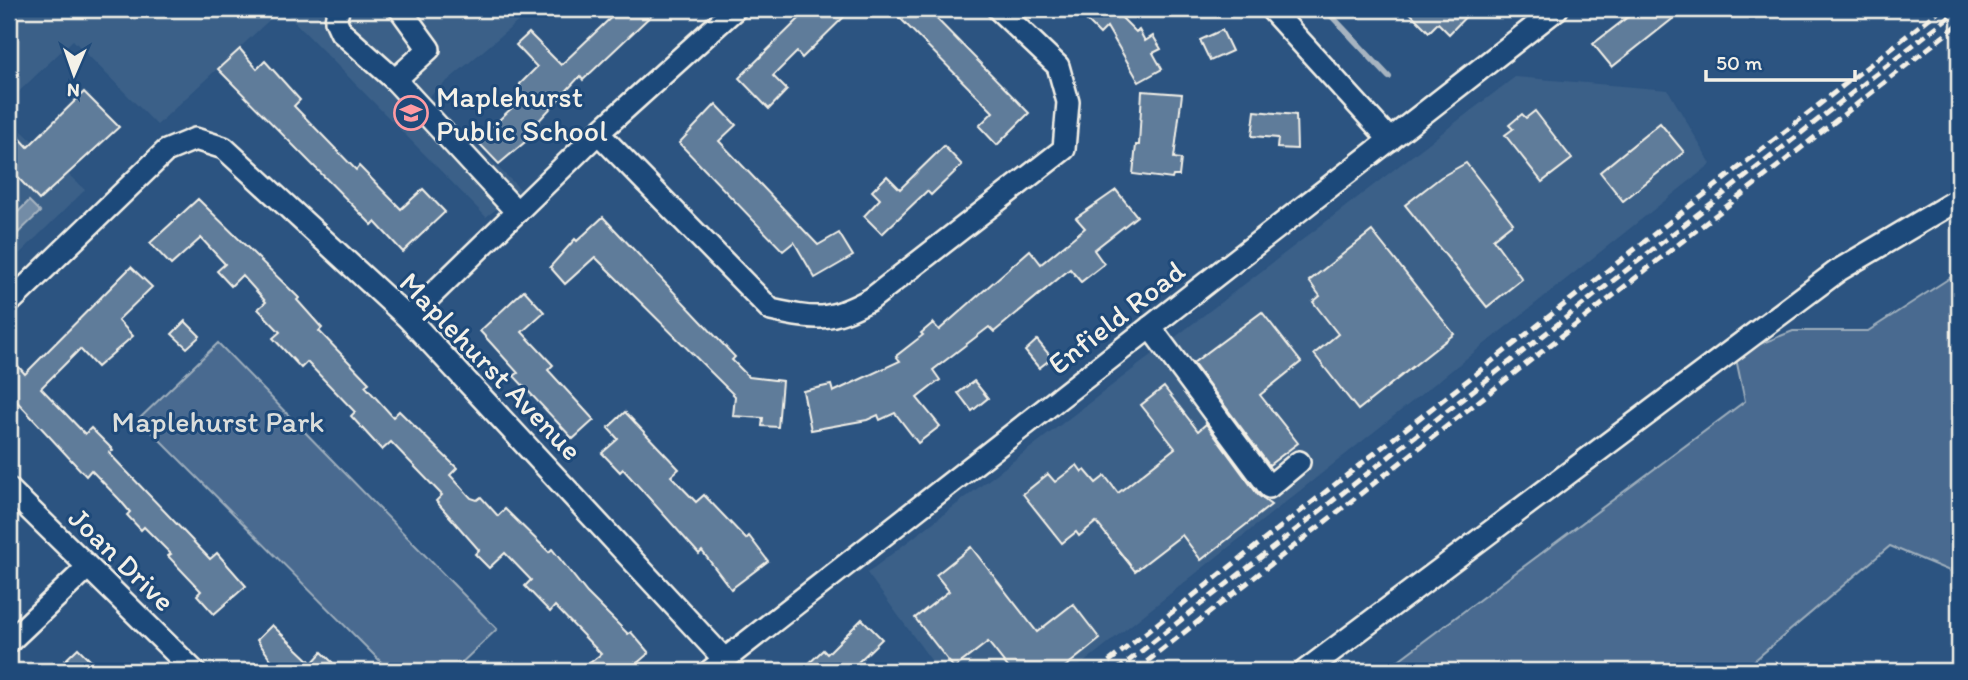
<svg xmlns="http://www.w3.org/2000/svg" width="1968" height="680" viewBox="0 0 1968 680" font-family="Itim,sans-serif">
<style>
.built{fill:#3b6088}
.green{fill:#496b90;stroke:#9eaebc;stroke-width:2}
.water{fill:#738ca6;stroke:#a7b4c0;stroke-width:2}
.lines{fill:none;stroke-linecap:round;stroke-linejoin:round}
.stream{stroke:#a7b4c0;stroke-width:6}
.building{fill:#5e7b9a;stroke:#f4f1e8;stroke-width:2}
.minor-casing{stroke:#f4f1e8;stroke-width:26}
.minor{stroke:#1f4a7a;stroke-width:21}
.rail{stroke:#f4f1e8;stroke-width:5;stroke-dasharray:10 5;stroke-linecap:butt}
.labels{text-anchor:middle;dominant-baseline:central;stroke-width:6;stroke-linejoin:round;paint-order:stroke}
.poi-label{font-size:30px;fill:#f4f1e8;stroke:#1f4a7a;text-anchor:start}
.street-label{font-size:30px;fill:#f4f1e8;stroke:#1f4a7a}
.park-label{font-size:30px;fill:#dadddb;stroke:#1f4a7a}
</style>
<rect width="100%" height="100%" fill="#2c5481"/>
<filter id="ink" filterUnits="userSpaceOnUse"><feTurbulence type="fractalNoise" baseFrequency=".0143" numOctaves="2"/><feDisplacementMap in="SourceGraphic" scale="14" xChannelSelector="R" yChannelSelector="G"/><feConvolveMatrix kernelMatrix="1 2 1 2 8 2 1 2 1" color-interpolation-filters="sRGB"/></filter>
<g filter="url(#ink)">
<g class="built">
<path d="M9,9H281L157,125L73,40L9,101Z"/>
<path d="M282,9H533L427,98L521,190L486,217Z"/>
<path d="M1515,77L1668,90L1711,164L1073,671H939L867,573Z"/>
<path d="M9,119L85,190L9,264Z"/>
</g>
<g class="green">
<path d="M1959,272V575L1890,546L1742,671H1384L1745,401L1735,354L1793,331H1868Z"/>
<path d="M218,343L497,629L453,671H390L139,419Z"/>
</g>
<path class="water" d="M29,201L40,212L16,235L9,227V221Z"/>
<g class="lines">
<path class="stream" d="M1325,9L1389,77"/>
</g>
<g class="building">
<path d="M620,9H658L583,80L580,76L534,126L538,131L499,164L477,141L521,99L520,84L537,67L516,45L529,33L561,65Z"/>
<path d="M809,9H852L802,58L797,52L773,76L787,90L769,109L739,78Z"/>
<path d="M891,9H927L1029,113L997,145L979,126L993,112Z"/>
<path d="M1075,9H1126L1119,15L1136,32L1139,30L1145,41L1153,36L1161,49L1153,53L1162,69L1139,82L1107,27L1100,34Z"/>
<path d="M1406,9H1473L1449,34L1438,23L1429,32Z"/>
<path d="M1638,9H1685L1612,67L1593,44Z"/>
<path d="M1222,30L1232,51L1210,61L1200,40Z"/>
<path d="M240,49L257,69L265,61L300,100L294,106L356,170L359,166L401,209L423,189L445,212L403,252L375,222L372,225L218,69Z"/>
<path d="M1142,91L1182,94L1174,158L1181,159L1179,176H1173L1172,179L1133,174L1136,145H1139Z"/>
<path d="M84,92L119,127L39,200L9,168V126L28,147Z"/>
<path d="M716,104L736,125L719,141L818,245L839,233L853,256L815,278L794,242L783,251L679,143Z"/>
<path d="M1255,111L1296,115L1297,149L1277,148L1278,138L1252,136Z"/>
<path d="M1535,111L1572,159L1542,182L1505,135L1513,129L1509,125L1522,114L1526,118Z"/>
<path d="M1660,123L1684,152L1623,201L1600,172Z"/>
<path d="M944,146L962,165L931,195L927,191L882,234L864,216L880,199L872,191L887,176L900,189Z"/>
<path d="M1466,163L1513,223L1493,239L1522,279L1487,307L1405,205L1441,177Z"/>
<path d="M1116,190L1137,216L1094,250L1104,264L1081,282L1070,269L994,332L989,327L933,370L940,380L917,398L940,426L918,443L895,413L880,420L878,415L867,420L811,430L803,391L831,385L833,392L900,361L896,356L923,335L921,333L933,323L939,330L1030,250L1041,264L1085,228L1076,218Z"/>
<path d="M198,199L299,298L297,300L322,328L319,331L369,383L365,386L393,417L399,411L457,468L450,475L471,498L477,500L481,497L498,516L505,509L549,552L552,549L587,593L628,634L631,632L649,653L628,671H580L601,654L555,606L550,612L525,586L531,580L505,553L489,568L475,554L479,550L436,501L442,495L391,442L382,450L351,416L355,412L307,362L301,368L273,338L280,332L258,309L266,302L242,275L231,286L217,271L225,264L201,238L171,265L150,243Z"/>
<path d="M603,217L735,357L732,360L749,377L782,381L778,427L762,426L763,418L733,416L735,396L595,257L565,284L550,267L575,239L577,241Z"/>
<path d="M1372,231L1454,334L1358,410L1314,354L1338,334L1313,302L1320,296L1309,281Z"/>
<path d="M131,267L152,287L118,320L133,336L97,367L80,349L41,388L85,434L91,428L113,450L109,453L210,559L217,553L246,586L214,614L197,595L201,591L168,556L171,554L144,527L141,530L127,515L130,512L119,499L91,470L86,476L9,393V356L25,374Z"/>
<path d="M524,290L544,312L522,332L553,365L548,370L594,420L573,439L514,376L518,373L480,331Z"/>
<path d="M1262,312L1301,362L1260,395L1298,443L1269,465L1193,363Z"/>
<path d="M185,321L200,336L187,348L172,334Z"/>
<path d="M1037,340L1052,358L1039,368L1025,351Z"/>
<path d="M974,381L988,398L972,411L958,393Z"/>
<path d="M1164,387L1198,431L1206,424L1258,495L1271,505L1201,560L1182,535L1135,571L1096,522L1079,536L1076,532L1062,543L1023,494L1048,474L1055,482L1077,465L1082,472L1085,470L1096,483L1105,476L1118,493L1175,448L1141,405Z"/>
<path d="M625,412L679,469L671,476L696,502L704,495L746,539L749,536L768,561L731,589L702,551L699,554L623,469L620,472L602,453L618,439L608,428Z"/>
<path d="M971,547L1037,632L1073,604L1100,639L1060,671H1011L988,642L954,668L915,618L949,591L936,575Z"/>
<path d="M862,619L882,639L849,671H801L823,650L827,654Z"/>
<path d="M272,625L312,663L322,652L333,663L325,671H262L272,661L257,640Z"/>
<path d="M78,648L101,671H54Z"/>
</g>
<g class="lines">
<g class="minor-casing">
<g id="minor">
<path d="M338,9L336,21L341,32L395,80L517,212"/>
<path d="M1271,9L1390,140"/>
<path d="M395,80L429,49L400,9"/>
<path d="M598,133L771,310C817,320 829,322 871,299L1064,149L1068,102L1058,66L998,9"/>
<path d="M9,303L166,151L195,139L224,148L408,318L725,660"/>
<path d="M408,318L598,133L735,9"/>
<path d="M1150,327L1269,487L1299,462"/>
<path d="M9,489L194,671"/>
<path d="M9,642L87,568"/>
<path d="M710,671L1557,9"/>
<path d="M1305,671L1839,270L1959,199"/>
</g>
</g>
<use href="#minor" class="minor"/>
<g class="rail">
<path d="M1097,671L1941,9"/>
<path d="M1116,671L1959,9"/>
<path d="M1135,671L1959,24"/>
</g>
</g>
</g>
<defs>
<g id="school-ring" transform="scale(1.75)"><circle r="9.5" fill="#1f4a7a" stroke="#ff9aa2" stroke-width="1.5"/><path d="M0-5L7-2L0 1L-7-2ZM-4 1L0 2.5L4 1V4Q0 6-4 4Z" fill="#ff9aa2"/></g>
</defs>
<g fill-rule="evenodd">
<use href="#school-ring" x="411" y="113"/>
</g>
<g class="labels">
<g class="poi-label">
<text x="436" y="96">Maplehurst<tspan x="436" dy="34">Public School</tspan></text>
</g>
<g class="street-label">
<text transform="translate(1116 317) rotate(-38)">Enfield Road</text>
<text transform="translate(491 366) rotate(46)">Maplehurst Avenue</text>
<text transform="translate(122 559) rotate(44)">Joan Drive</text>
</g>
<g class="park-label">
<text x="218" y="421">Maplehurst Park</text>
</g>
</g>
<rect width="1968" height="680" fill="none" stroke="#1f4a7a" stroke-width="35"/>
<rect x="18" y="18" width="1933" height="645" fill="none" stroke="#f4f1e8" stroke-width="2.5" filter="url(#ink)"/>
<g transform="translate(74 74) rotate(182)" stroke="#1f4a7a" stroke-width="5" paint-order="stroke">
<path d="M0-5L12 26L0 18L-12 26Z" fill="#f4f1e8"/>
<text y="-10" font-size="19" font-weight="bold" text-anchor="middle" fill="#f4f1e8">N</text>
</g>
<path d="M1706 70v10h149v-10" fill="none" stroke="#f4f1e8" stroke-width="3.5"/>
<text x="1716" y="70" font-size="21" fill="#f4f1e8" stroke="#1f4a7a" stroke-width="5" paint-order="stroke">50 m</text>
</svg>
